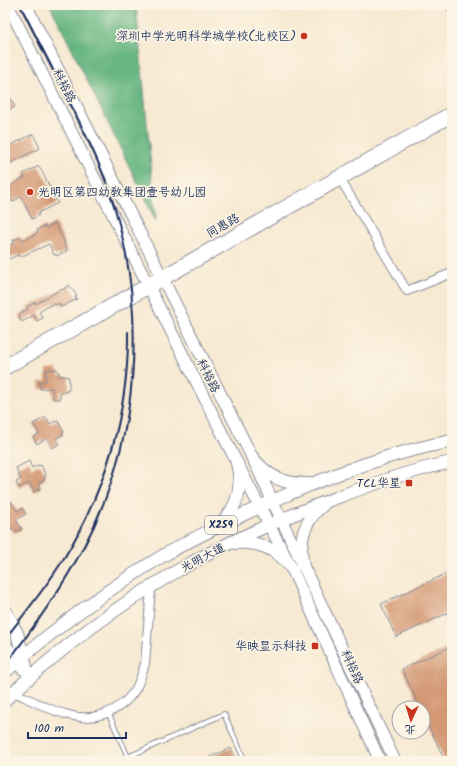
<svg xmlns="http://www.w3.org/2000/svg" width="457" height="766" viewBox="0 0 457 766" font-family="Kalam,'LXGW WenKai TC',sans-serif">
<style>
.forest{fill:#67b681;stroke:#417270}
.building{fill:#d39773}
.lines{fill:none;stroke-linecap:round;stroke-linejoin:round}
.service-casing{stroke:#898c98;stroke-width:6}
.minor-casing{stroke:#898c98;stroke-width:10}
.tertiary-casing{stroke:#898c98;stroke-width:11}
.secondary-casing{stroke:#898c98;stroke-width:13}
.primary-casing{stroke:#898c98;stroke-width:14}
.service{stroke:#fff;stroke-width:4}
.minor{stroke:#fff;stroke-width:8}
.tertiary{stroke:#fff;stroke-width:9}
.secondary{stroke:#fff;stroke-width:11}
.primary{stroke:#fff;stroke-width:12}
.rail{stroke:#1b2f5e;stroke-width:2}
.poi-dot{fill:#c8321e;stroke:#fcf5e5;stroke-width:1.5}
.labels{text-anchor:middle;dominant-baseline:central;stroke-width:3.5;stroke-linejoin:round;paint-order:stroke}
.shield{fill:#fcf5e5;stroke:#5e6a86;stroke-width:1}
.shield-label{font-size:11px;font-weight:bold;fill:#1b2f5e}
.poi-label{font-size:12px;fill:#1b2f5e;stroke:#fcf5e5;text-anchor:end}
.street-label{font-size:12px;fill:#1b2f5e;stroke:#fcf5e5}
</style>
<rect width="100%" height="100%" fill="#fcf5e5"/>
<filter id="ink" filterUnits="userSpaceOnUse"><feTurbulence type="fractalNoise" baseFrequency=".025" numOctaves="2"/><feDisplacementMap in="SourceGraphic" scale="8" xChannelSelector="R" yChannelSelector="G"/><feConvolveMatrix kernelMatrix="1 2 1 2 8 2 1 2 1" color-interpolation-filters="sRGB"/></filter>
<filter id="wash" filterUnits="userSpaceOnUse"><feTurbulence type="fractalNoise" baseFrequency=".012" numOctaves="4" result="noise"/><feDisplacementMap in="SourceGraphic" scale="16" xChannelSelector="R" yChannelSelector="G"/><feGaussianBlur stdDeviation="0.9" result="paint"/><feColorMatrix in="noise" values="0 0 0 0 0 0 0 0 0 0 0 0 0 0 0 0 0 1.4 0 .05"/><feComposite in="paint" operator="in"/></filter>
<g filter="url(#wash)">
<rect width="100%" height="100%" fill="#f7e9d2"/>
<path class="forest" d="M50,5H136L156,221Z"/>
<g id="blocks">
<g class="building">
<path d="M5,88L15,107L5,112Z"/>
<path d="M33,134L40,148L7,165L5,161V148Z"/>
<path d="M39,166L58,203L38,213L39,215L32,219L21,197L12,202L5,189L14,184V183L25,177L23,174Z"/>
<path d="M55,223L65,243L64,244L67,251L56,256L55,254L54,255L49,244L20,257L18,255L7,260L5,255V247L14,243L13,240L20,237L23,240L36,234L38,232L37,230L45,226L46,228Z"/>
<path d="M69,285L77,296L75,297L77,299L61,307L59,303L55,305L54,303L39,312L43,318L37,321L34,315L22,322L19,317L20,316L19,314L28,309L27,307L35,302L36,304L61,289L62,290Z"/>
<path d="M57,369V372H59V376H66V377H69V390H67V392H60V399H53L52,388L40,389L39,382L46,381V370Z"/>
<path d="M46,417L50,424L55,421L56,422L58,421L64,432L62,433L63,435L56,438L59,444L52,448L47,438L37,444L33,437L39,434L33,424Z"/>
<path d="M29,461L32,468L38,465V466L41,465L46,476L44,477L45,479L39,483L41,488L34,492L29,483L19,488L16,482L21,479L16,468Z"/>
<path d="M11,501L17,511L22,508L26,514L16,520L22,529L15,533L11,528L5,531V504Z"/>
<path d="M452,571V611L396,637L381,604Z"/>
<path d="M452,646V761H445L423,714V708H420L402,669Z"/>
<path d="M231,748L237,761H201Z"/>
</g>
</g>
</g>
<g filter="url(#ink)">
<use href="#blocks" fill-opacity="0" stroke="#898c98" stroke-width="1"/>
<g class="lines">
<g class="service-casing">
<g id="service">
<path d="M108,712L128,757"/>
<path d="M119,761L224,714L245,761"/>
</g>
</g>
<g class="minor-casing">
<g id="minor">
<path d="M339,177L407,291L452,273"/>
<path d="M5,363L452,110"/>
<path d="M5,371L452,118"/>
<path d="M14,692C31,700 47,709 65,714C91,723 120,713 135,690C140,682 142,673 145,664L151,588"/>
</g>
</g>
<g class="tertiary-casing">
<path id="tertiary" d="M451,5L452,8"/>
</g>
<g class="secondary-casing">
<g id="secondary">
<path d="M8,5L237,463L292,569L380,761"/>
<path d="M26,5L252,457L395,761"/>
</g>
</g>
<g class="primary-casing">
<g id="primary">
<path d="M252,457C266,476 285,485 309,484"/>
<path d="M220,524C238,508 243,486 237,463"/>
<path d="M235,543C258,541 278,549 292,569"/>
<path d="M303,566C298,542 304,520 323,505"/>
<path d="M5,610L17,633L29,678"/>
<path d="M5,645L22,668"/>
<path d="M5,672C55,628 109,588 166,554C198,535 232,520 266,504C325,477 388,453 452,441"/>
<path d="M5,700C57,651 115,607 177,571C227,542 280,519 333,499C372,484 411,470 452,462"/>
</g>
</g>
<use href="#service" class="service"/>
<use href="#minor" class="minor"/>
<use href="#tertiary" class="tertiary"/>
<use href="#secondary" class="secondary"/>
<use href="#primary" class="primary"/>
<g class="rail">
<path d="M5,639C24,614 44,590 61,563C104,495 129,413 128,332"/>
<path d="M5,665C33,629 59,592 81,552C140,443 149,310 110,193C99,161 84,131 69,101C53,69 36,37 20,5"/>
</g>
</g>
</g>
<g class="poi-dot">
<circle cx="304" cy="36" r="4"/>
<circle cx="30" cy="192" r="4"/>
<rect x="405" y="479" width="8" height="8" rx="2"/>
<rect x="311" y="642" width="8" height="8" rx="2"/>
</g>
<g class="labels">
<rect class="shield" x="205" y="516" width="32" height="18" rx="3"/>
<g class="shield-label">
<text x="221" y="525">X259</text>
</g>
<g class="poi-label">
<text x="296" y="36">深圳中学光明科学城学校(北校区)</text>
<text x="38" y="192" text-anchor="start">光明区第四幼教集团壹号幼儿园</text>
<text x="401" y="483">TCL华星</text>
<text x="307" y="646">华映显示科技</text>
</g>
<g class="street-label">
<text transform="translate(64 86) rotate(63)">科裕路</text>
<text transform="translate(223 226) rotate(-30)">同惠路</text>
<text transform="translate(208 376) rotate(63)">科裕路</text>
<text transform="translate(203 558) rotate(-28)">光明大道</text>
<text transform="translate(352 667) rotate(65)">科裕路</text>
</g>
</g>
<rect width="457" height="766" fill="none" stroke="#fcf5e5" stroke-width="20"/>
<g transform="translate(411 720) rotate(184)"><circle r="19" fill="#fcf5e5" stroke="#a2a6af"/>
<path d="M0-3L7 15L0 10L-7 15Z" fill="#c8321e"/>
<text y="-6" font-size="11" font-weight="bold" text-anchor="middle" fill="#1b2f5e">北</text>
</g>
<path d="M28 732v6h98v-6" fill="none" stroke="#1b2f5e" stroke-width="2"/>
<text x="34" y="732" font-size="12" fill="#1b2f5e" stroke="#fcf5e5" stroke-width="3" paint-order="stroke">100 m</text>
</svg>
